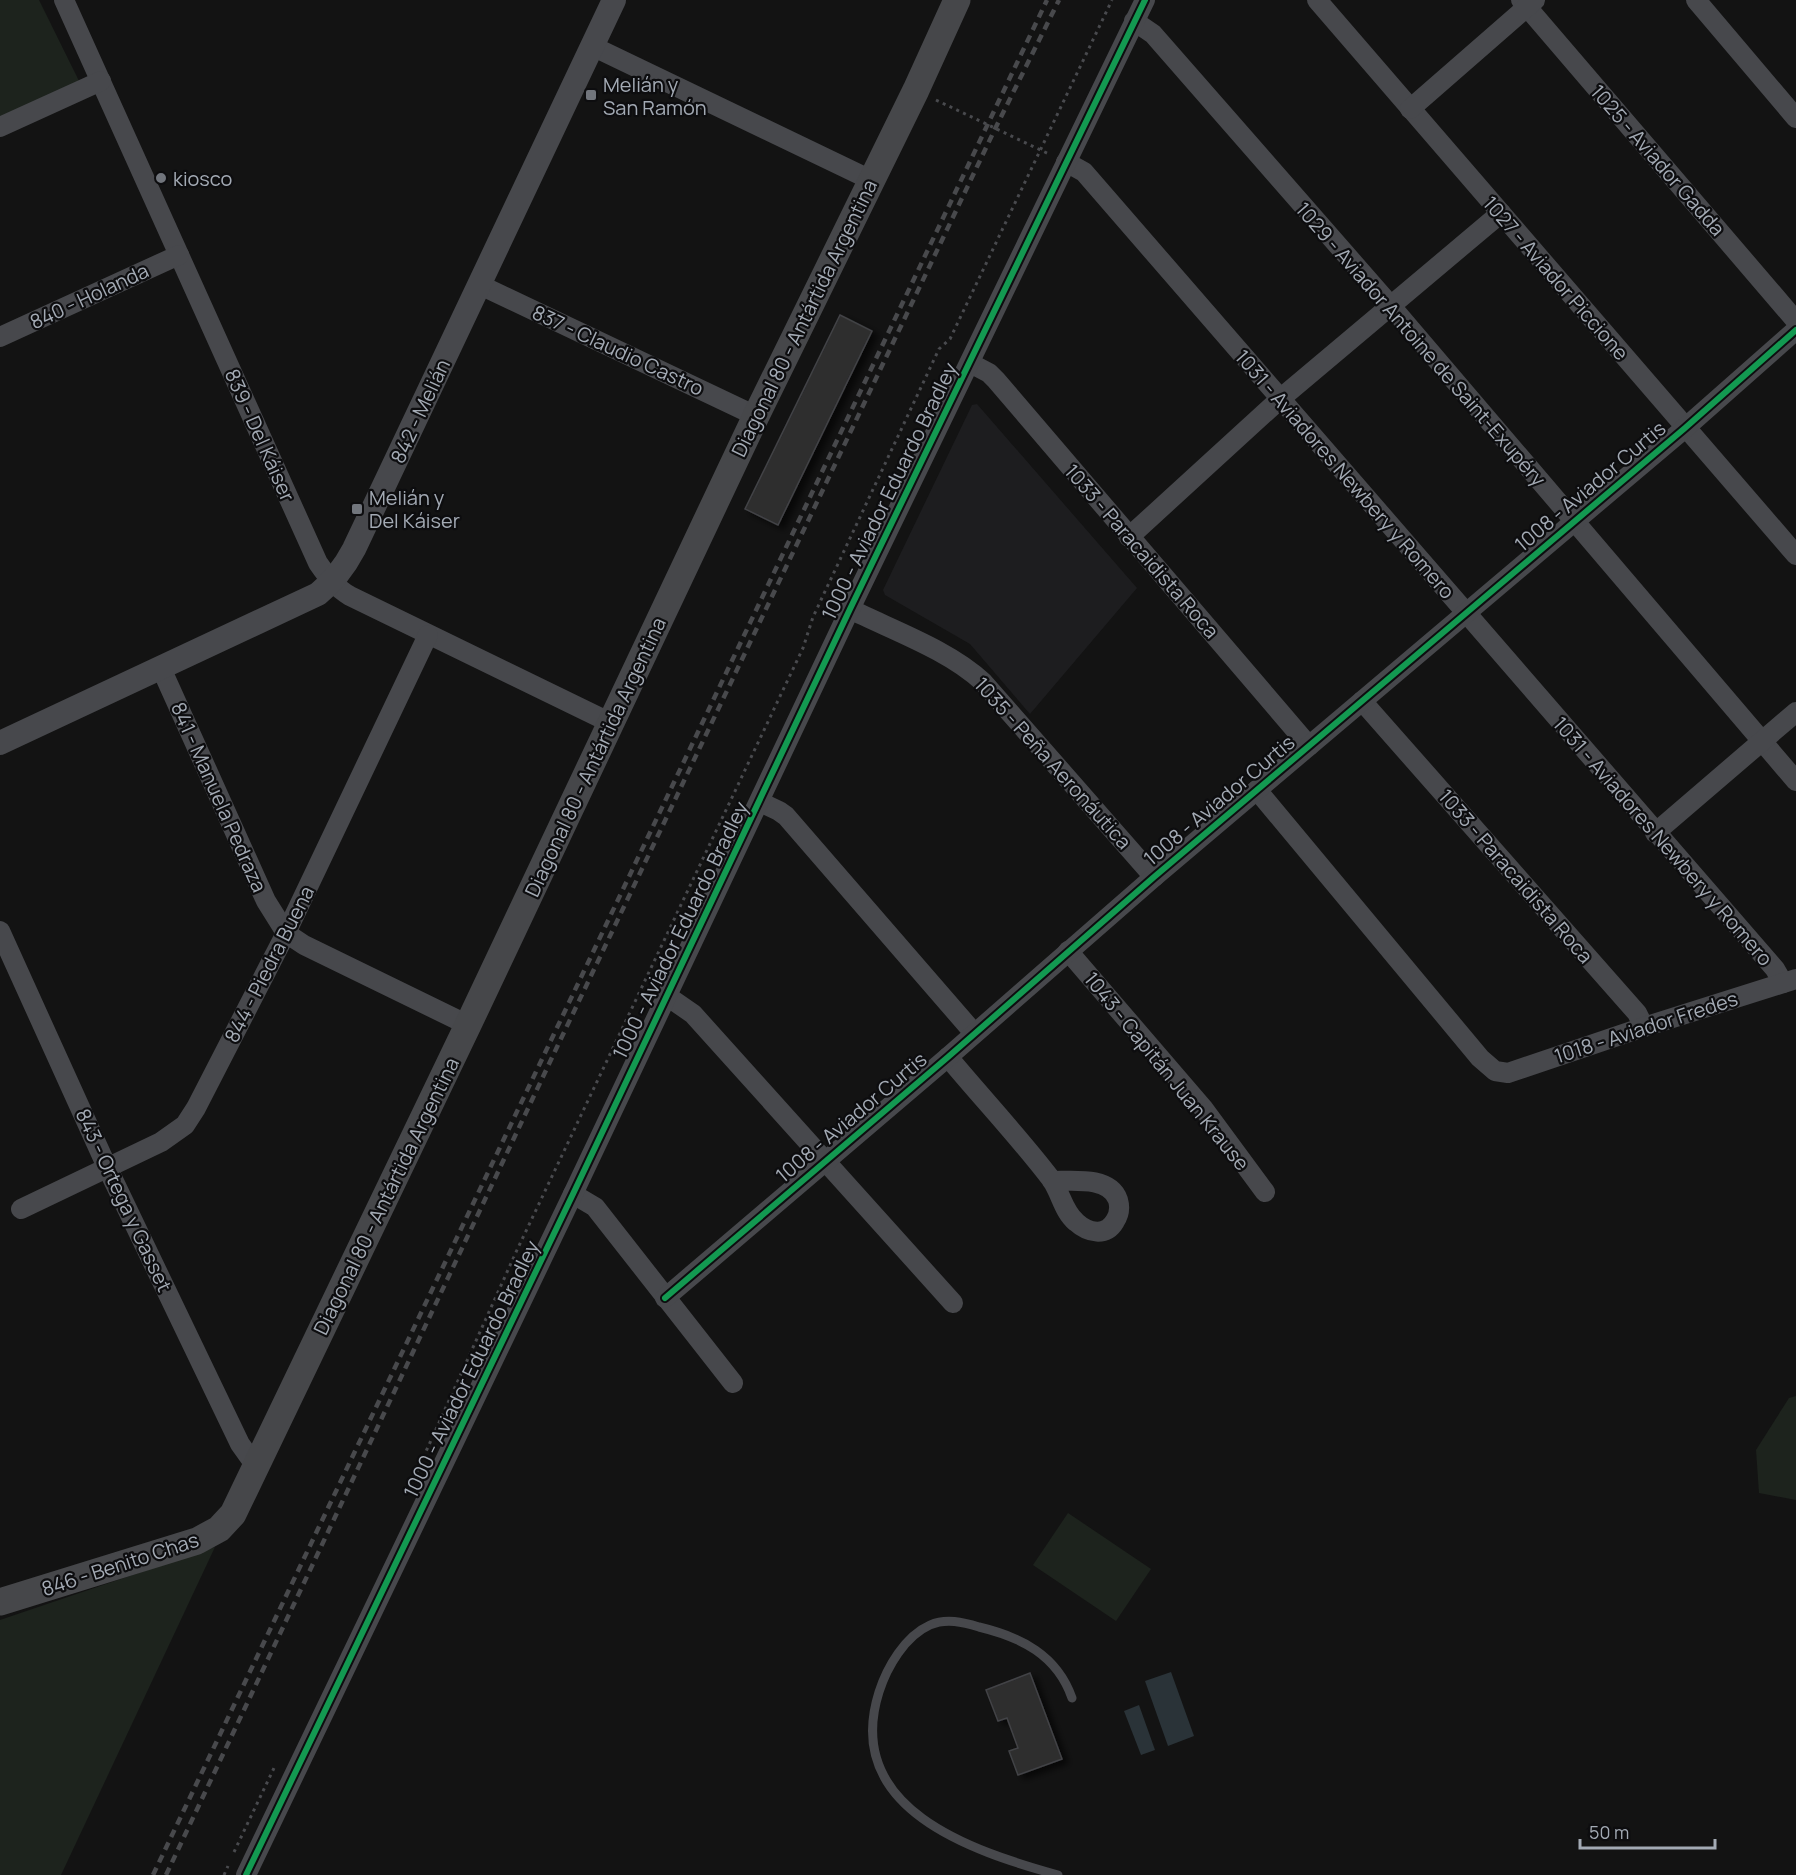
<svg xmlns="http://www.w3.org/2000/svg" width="1796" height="1875" viewBox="0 0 1796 1875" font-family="Manrope,sans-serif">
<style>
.built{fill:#1d1d1f}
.green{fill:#1d231d}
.water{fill:#2a3338}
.building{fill:#2d2d2e;stroke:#424346;stroke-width:1.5;filter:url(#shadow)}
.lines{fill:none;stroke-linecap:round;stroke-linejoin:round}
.path{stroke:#494a4e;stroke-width:3;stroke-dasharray:3 4.5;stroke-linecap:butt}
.service{stroke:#47484c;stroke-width:9}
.minor{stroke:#47484c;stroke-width:20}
.tertiary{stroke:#47484c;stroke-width:24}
.secondary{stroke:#46474a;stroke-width:27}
.rail{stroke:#48494c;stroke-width:4.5;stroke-dasharray:8 6;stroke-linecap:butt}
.cycleway-casing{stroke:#0d0d0f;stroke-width:10}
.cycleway{stroke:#139951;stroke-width:6}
.poi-dot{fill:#71757c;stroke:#0d0d0f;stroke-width:2}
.labels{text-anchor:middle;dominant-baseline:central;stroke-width:4.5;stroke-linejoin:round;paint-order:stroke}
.poi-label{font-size:20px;fill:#a3aab4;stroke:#0d0d0f;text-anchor:start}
.street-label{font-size:20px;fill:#a3aab4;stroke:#0d0d0f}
</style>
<defs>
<filter id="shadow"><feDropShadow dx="6" dy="4" stdDeviation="3" flood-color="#0009"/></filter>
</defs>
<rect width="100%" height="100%" fill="#131313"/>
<path class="built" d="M977,404L1137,588L1030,714L970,644L885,595L883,590L972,405Z"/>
<g class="green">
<path d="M0,0H39L80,83L0,117Z"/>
<path d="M1796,1396V1500L1759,1493L1756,1450L1789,1398Z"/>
<path d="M1068,1513L1151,1569L1116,1621L1033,1565Z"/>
<path d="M215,1547L61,1875H0V1620Z"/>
</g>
<g class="water">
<path d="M1171,1672L1194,1736L1168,1746L1145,1681Z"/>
<path d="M1139,1705L1155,1750L1141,1755L1124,1711Z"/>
</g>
<g class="building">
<path d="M840,315L872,331L778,525L745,509Z"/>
<path d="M1030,1673L1062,1759L1018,1775L1009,1751L1018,1748L1007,1718L998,1721L986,1690Z"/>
</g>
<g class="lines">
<g class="path">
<path d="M936,100L1049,154"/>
<path d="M414,1478L517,1250L803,648L813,617L939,349L950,339L1112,0"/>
<path d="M234,1852L274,1768"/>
<path d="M224,1875L228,1866"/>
</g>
<path class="service" d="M1058,1875C972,1851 842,1809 879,1692C887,1667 905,1636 930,1625C946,1618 963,1622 979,1627C1021,1637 1057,1655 1072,1698"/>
<g class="minor">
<path d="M64,0L318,563C327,576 336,588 350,596L611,723"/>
<path d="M1317,0L1796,555"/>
<path d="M1521,0L1796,321"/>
<path d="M1696,0L1796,118"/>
<path d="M1134,21L1153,34L1391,306L1796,781"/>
<path d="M592,46L871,180"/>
<path d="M1410,109L1535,0"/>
<path d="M0,127L101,81"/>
<path d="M1066,162L1084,172L1775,969L1783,983"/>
<path d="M480,285L756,416"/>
<path d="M0,337L179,255"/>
<path d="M970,363L989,373L996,380L1309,746"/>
<path d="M1129,537L1280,399L1501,213"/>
<path d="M850,609C892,630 949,650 983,682L1154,877"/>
<path d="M161,668L266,901L286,933L304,945L468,1025"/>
<path d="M1362,701L1637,1013L1644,1027"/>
<path d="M1257,790L1480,1058L1495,1071L1508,1073L1644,1027L1796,979"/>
<path d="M760,802L779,811L786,816L974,1033"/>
<path d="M1655,833L1796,712"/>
<path d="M0,931L107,1167L240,1444L255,1465"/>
<path d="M1068,951L1203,1108L1265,1192"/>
<path d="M667,996L693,1014L953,1303"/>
<path d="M948,1057C982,1098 1019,1137 1051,1179C1061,1193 1063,1211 1076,1222C1088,1233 1106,1237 1115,1221C1119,1215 1120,1207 1118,1200C1110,1176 1072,1181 1052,1181"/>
<path d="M573,1194L595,1207L733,1383"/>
<path d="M21,1209L161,1142L185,1125L196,1108L286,933L428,635"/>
<path d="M665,1298L948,1057L1154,877L1685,428L1796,330"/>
<path d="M246,1875L573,1194L850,609L1145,0"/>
</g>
<path class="tertiary" d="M0,743L318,594C334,581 344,568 354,549L614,0"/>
<path class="secondary" d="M0,1602L197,1541L219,1529L233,1514L468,1025L756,416L916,90L957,0"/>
<g class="rail">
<path d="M153,1875L1047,0"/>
<path d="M166,1875L557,1047L995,129L1059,0"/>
</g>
<g class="cycleway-casing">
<g id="cycleway">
<path d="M665,1298L948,1057L1154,877L1685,428L1796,330"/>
<path d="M246,1875L573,1194L850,609L1145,0"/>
</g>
</g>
<use href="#cycleway" class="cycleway"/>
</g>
<g class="poi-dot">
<rect x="585" y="89" width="12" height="12" rx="3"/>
<circle cx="161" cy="178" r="6"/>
<rect x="351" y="503" width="12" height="12" rx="3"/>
</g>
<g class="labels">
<g class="poi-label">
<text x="603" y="84">Melián y<tspan x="603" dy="23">San Ramón</tspan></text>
<text x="173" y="178">kiosco</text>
<text x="369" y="497">Melián y<tspan x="369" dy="23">Del Káiser</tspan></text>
</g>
<g class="street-label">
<text transform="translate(1658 160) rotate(49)">1025 - Aviador Gadda</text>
<text transform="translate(1556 278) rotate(49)">1027 - Aviador Piccione</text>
<text transform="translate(89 296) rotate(-25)">840 - Holanda</text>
<text transform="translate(804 318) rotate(-64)">Diagonal 80 - Antártida Argentina</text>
<text transform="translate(1421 344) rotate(49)">1029 - Aviador Antoine de Saint-Exupéry</text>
<text transform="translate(618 350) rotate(25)">837 - Claudio Castro</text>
<text transform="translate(420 411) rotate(-65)">842 - Melián</text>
<text transform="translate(260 435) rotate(66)">839 - Del Káiser</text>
<text transform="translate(1345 474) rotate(49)">1031 - Aviadores Newbery y Romero</text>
<text transform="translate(1590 486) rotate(-40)">1008 - Aviador Curtis</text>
<text transform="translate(889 491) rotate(-64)">1000 - Aviador Eduardo Bradley</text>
<text transform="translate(1142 551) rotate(49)">1033 - Paracaidista Roca</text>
<text transform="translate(595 757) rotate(-65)">Diagonal 80 - Antártida Argentina</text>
<text transform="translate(1053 763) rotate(48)">1035 - Peña Aeronáutica</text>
<text transform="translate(219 797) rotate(66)">841 - Manuela Pedraza</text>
<text transform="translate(1219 800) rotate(-40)">1008 - Aviador Curtis</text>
<text transform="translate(1663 841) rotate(49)">1031 - Aviadores Newbery y Romero</text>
<text transform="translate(1516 876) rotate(49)">1033 - Paracaidista Roca</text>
<text transform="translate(680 930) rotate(-64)">1000 - Aviador Eduardo Bradley</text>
<text transform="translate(269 964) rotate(-63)">844 - Piedra Buena</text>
<text transform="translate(1646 1027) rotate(-18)">1018 - Aviador Fredes</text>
<text transform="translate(1167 1071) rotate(51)">1043 - Capitán Juan Krause</text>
<text transform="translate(851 1117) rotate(-40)">1008 - Aviador Curtis</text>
<text transform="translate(386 1196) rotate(-64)">Diagonal 80 - Antártida Argentina</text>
<text transform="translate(124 1200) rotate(65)">843 - Ortega y Gasset</text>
<text transform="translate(471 1369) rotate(-64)">1000 - Aviador Eduardo Bradley</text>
<text transform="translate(120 1564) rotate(-18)">846 - Benito Chas</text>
</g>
</g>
<path d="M1580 1839v9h135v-9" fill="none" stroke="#a3aab4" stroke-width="3"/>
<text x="1589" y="1839" font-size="18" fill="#a3aab4" stroke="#0d0d0f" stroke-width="4.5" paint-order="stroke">50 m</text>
</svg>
